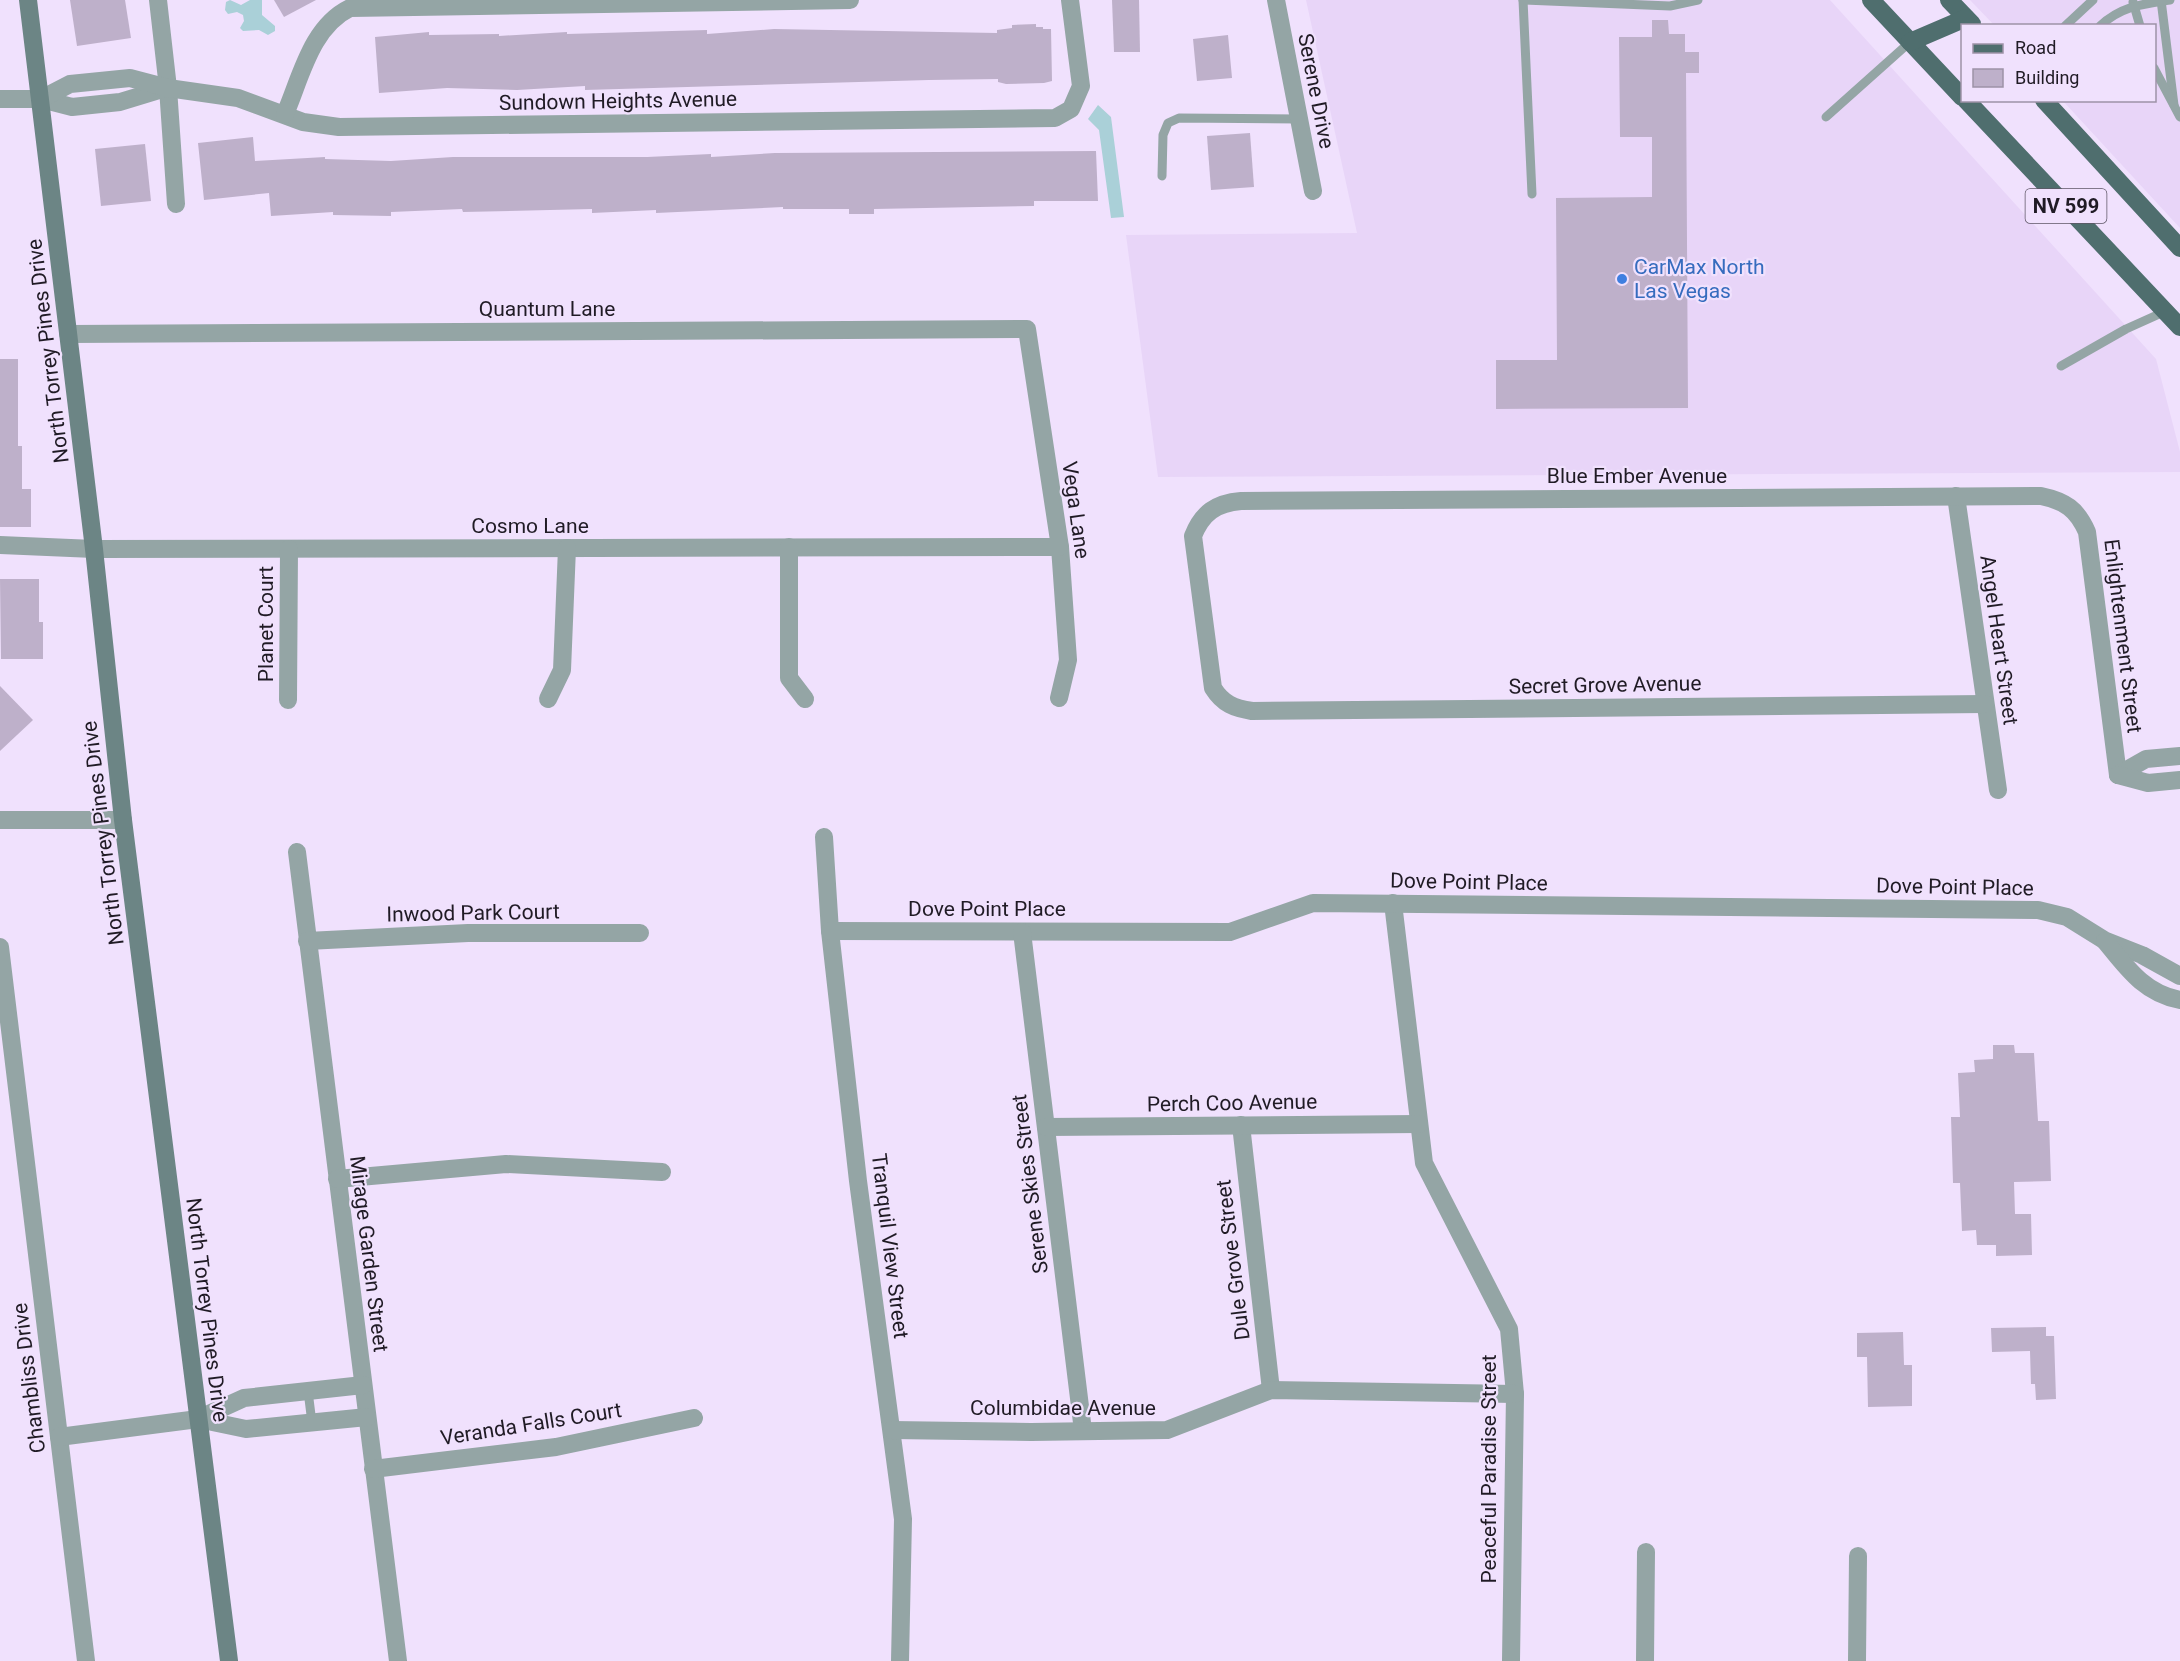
<svg xmlns="http://www.w3.org/2000/svg" width="2180" height="1661" viewBox="0 0 2180 1661" font-family="Roboto,sans-serif">
<style>
.built{fill:#e8d5f8}
.water{fill:#aad0d8}
.building{fill:#beb0ca}
.lines{fill:none;stroke-linecap:round;stroke-linejoin:round}
.lane{stroke:#94a5a5;stroke-width:9}
.street{stroke:#94a5a5;stroke-width:18}
.secondary{stroke:#6c8585;stroke-width:18}
.primary{stroke:#4f6e6e;stroke-width:18}
.shop-dot{fill:#3f7fe0;stroke:#f0e1fd;stroke-width:2}
.labels{text-anchor:middle;dominant-baseline:central;stroke-width:4.5;stroke-linejoin:round;paint-order:stroke}
.shield{fill:#f0e1fd;stroke:#5e5666;stroke-width:1.5}
.shield-label{font-size:20px;font-weight:bold;fill:#201b25}
.street-label{font-size:21px;fill:#201b25;stroke:#f0e1fd}
.shop-label{font-size:21px;fill:#366cbe;stroke:#f0e1fd;text-anchor:start}
</style>
<rect width="100%" height="100%" fill="#f0e1fd"/>
<g class="built">
<path d="M1306,0H1830L2156,359L2180,452V472L1158,477L1126,235L1357,233Z"/>
<path d="M1970,0H2180V228L2063,101L2154,100V26L1994,25Z"/>
</g>
<g class="water">
<path d="M230,0L241,5L250,0H262V15L275,26V31L268,35L259,30L243,31L240,28L244,21L243,15L237,12L228,14L225,10L226,2Z"/>
<path d="M1098,105L1111,117L1124,217L1111,218L1099,130L1088,119Z"/>
</g>
<g class="building">
<path d="M70,0H125L131,38L77,46Z"/>
<path d="M274,0H316L284,17Z"/>
<path d="M1112,0H1139L1140,52H1114Z"/>
<path d="M1652,20H1668L1669,34H1685V52H1699V73H1686L1688,408L1496,409V360H1557L1556,198L1652,197V137H1620L1619,37H1652Z"/>
<path d="M1036,24V27H1043V29H1051L1052,81L1044,83L1006,84L998,82V79L929,80L585,90V86L517,90L447,88L379,93L375,37L429,32V35L499,34V36L567,32V34L707,30V34L774,29L997,33V30L1012,28V25Z"/>
<path d="M1228,35L1232,78L1197,81L1193,39Z"/>
<path d="M1250,133L1254,187L1211,190L1207,136Z"/>
<path d="M253,137L255,161L325,157V159L391,161L453,157H647L711,154V157L775,153L1096,151L1098,201H1034V206L874,209V214H849V209H783V207L656,213V210L592,213V209L463,212L462,209L391,212V216L333,215V212L271,216L269,193L204,200L198,143Z"/>
<path d="M145,144L151,201L101,206L95,149Z"/>
<path d="M0,359H18V446H22V489H31V527H0Z"/>
<path d="M0,579H39V622H43V659H1Z"/>
<path d="M0,686L33,720L0,751Z"/>
<path d="M1993,1045H2014L2015,1053H2034L2038,1121H2049L2051,1181L2014,1182L2015,1214H2031L2032,1255L1996,1256V1245H1977L1976,1230L1962,1231L1960,1183H1953L1951,1117H1960L1958,1073L1975,1072L1974,1060L1993,1059Z"/>
<path d="M2046,1327V1336H2054L2056,1399L2036,1400L2035,1384H2031L2030,1351L1992,1352L1991,1328Z"/>
<path d="M1903,1332L1904,1365H1912V1406L1868,1407L1867,1357H1857V1333Z"/>
</g>
<g class="lines">
<g class="lane">
<path d="M1523,0L1532,194"/>
<path d="M1523,0L1670,6L1698,0"/>
<path d="M2161,0L2174,105"/>
<path d="M2133,2L2140,26"/>
<path d="M2065,26L2093,0"/>
<path d="M2100,26C2121,6 2143,4 2170,0"/>
<path d="M2154,68L2180,117"/>
<path d="M1826,117L1910,42"/>
<path d="M1162,176L1163,135L1168,123L1179,118L1299,119"/>
<path d="M2061,366L2126,329L2166,311"/>
<path d="M308,1391L312,1423"/>
</g>
<g class="street">
<path d="M158,0L168,88L176,204"/>
<path d="M1276,0L1313,191"/>
<path d="M0,99H41L72,107L120,102L166,88"/>
<path d="M41,99L70,84L130,78L168,88L238,98L303,122L339,127L1055,118L1071,109L1081,86L1070,0"/>
<path d="M285,114C301,77 311,27 350,8L850,0"/>
<path d="M68,334L1027,329L1060,547L1068,660L1059,698"/>
<path d="M1956,496L1998,790"/>
<path d="M0,545L94,549L1060,547"/>
<path d="M789,547V678L805,699"/>
<path d="M548,699L562,670L567,548"/>
<path d="M288,700L289,549"/>
<path d="M1985,704L1252,711C1234,708 1223,704 1213,688L1193,536C1202,513 1216,503 1241,501L2041,496C2065,501 2077,509 2087,532L2118,775"/>
<path d="M2118,775L2146,759L2180,756"/>
<path d="M2118,775L2148,783L2180,780"/>
<path d="M0,820H123"/>
<path d="M824,837L830,931L858,1181L903,1519L900,1661"/>
<path d="M297,852L398,1661"/>
<path d="M1393,903L1424,1163L1509,1329L1515,1394L1511,1661"/>
<path d="M830,931L1230,932L1313,903L2038,910L2067,917L2104,940L2142,955L2180,976"/>
<path d="M1022,932L1083,1431"/>
<path d="M307,941L468,933H640"/>
<path d="M2105,941C2127,968 2144,993 2180,1000"/>
<path d="M0,947L86,1661"/>
<path d="M1241,1125L1271,1390"/>
<path d="M1046,1127L1419,1124"/>
<path d="M337,1179L506,1164L662,1172"/>
<path d="M198,1419L246,1429L367,1417"/>
<path d="M892,1430L1031,1432L1167,1430L1271,1390L1515,1394"/>
<path d="M59,1437L198,1419L244,1398L363,1385"/>
<path d="M373,1469L556,1447L694,1418"/>
<path d="M1645,1661L1646,1552"/>
<path d="M1857,1661L1858,1556"/>
</g>
<path class="secondary" d="M28,0L94,549L123,820L229,1661"/>
<g class="primary">
<path d="M1871,0L1962,97"/>
<path d="M1949,0L1972,24"/>
<path d="M1910,42L1966,18"/>
<path d="M1966,100L2180,327"/>
<path d="M2044,100L2180,248"/>
</g>
</g>
<circle class="shop-dot" cx="1622" cy="279" r="6"/>
<g class="labels">
<rect class="shield" x="2025.5" y="189" width="81" height="34" rx="4.5"/>
<g class="shield-label">
<text x="2066" y="206">NV 599</text>
</g>
<g class="street-label">
<text transform="translate(1316 91) rotate(79)">Serene Drive</text>
<text transform="translate(618 101) rotate(-1)">Sundown Heights Avenue</text>
<text x="547" y="309">Quantum Lane</text>
<text transform="translate(48 351) rotate(-97)">North Torrey Pines Drive</text>
<text x="1637" y="476">Blue Ember Avenue</text>
<text transform="translate(1076 510) rotate(82)">Vega Lane</text>
<text x="530" y="526">Cosmo Lane</text>
<text transform="translate(266 624) rotate(-90)">Planet Court</text>
<text transform="translate(2123 636) rotate(83)">Enlightenment Street</text>
<text transform="translate(1999 640) rotate(82)">Angel Heart Street</text>
<text transform="translate(1605 685) rotate(-1)">Secret Grove Avenue</text>
<text transform="translate(103 833) rotate(-97)">North Torrey Pines Drive</text>
<text transform="translate(1469 882) rotate(1)">Dove Point Place</text>
<text transform="translate(1955 887) rotate(1)">Dove Point Place</text>
<text x="987" y="909">Dove Point Place</text>
<text transform="translate(473 913) rotate(-1)">Inwood Park Court</text>
<text transform="translate(1232 1103) rotate(-1)">Perch Coo Avenue</text>
<text transform="translate(1030 1184) rotate(-97)">Serene Skies Street</text>
<text transform="translate(890 1246) rotate(83)">Tranquil View Street</text>
<text transform="translate(369 1254) rotate(83)">Mirage Garden Street</text>
<text transform="translate(1233 1260) rotate(-97)">Dule Grove Street</text>
<text transform="translate(207 1310) rotate(83)">North Torrey Pines Drive</text>
<text transform="translate(29 1378) rotate(-97)">Chambliss Drive</text>
<text x="1063" y="1408">Columbidae Avenue</text>
<text transform="translate(531 1424) rotate(-9)">Veranda Falls Court</text>
<text transform="translate(1489 1469) rotate(-90)">Peaceful Paradise Street</text>
</g>
<g class="shop-label">
<text x="1634" y="267">CarMax North<tspan x="1634" dy="24">Las Vegas</tspan></text>
</g>
</g>
<rect x="1961" y="24" width="195" height="78" fill="#f0e1fd" stroke="#9d92a7" stroke-width="1.5"/>
<rect x="1973" y="44" width="30" height="9" fill="#4f6e6e" stroke="#9d92a7" stroke-width="1.5"/>
<text x="2015" y="54" font-size="18" fill="#201b25">Road</text>
<rect x="1973" y="69" width="30" height="18" fill="#beb0ca" stroke="#9d92a7" stroke-width="1.5"/>
<text x="2015" y="84" font-size="18" fill="#201b25">Building</text>
</svg>
